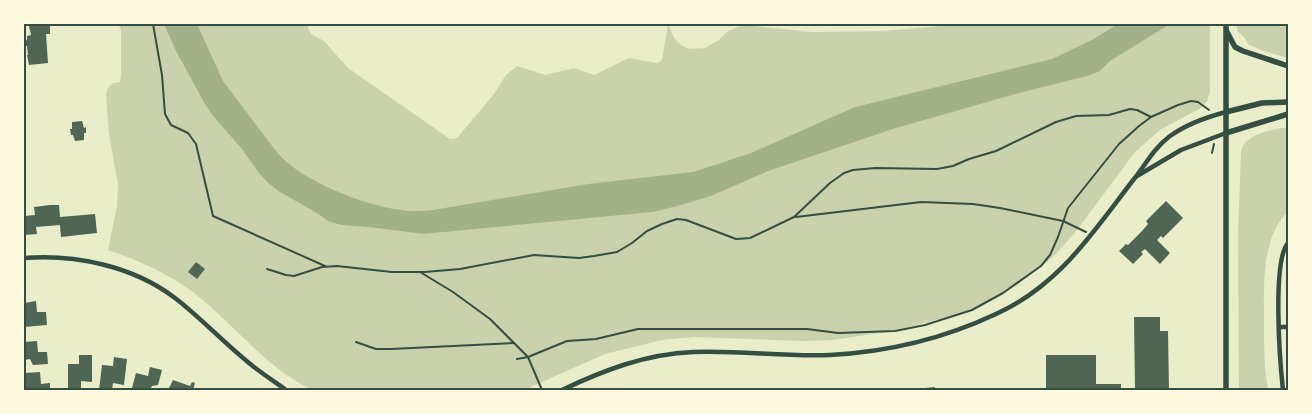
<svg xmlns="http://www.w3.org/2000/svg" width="1312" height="414" viewBox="0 0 1312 414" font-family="'Asap Condensed',sans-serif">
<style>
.green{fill:#cad2ad}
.water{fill:#a3b18a}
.building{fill:#4f6655}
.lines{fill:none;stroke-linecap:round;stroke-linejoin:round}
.path{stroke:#344e41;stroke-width:2}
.minor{stroke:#344e41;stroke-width:4.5}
.tertiary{stroke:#344e41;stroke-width:5.5}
.neatline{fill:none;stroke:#344e41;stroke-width:2}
</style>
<rect width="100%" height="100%" fill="#e9edc9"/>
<g class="green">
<path d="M118,24H309L308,28L311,34L324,41L348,68L450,139L457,138L462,132L494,94L506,75L517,66L545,75L574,68L594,75L629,58L657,63L662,60L668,24L674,38L681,45L689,49L705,48L719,40L728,31L743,25L813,32L883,31L964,24H1210V92L1207,101L1201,108L1160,130L1135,152L1077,230L1055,255L1016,286L971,309L956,315L892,331L833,340L803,341L695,337L662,340L605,354L524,390H312C269,369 239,331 203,300C174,276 143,262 108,250L117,206L118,185L109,134L106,94L108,88L113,83L120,82L121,75V30Z"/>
<path d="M1236,24H1288V58L1261,50L1248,44L1244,37L1238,32Z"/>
<path d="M1288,127V212C1261,236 1264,288 1264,321C1264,345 1264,367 1268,390H1239L1238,237L1241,152C1245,133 1272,130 1288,127Z"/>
</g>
<path class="water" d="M164,24H197L223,81L276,151C298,180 366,206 401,210C412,212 422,211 433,210L588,184L693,172L751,153L855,107L1052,59L1092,40L1118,24H1170L1110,61L1100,71L1087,76L1019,93L896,128L768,171L711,196L681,205L653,212L423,234L369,227L341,225L328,221L317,213L280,192L268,183L259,173L242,149L213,116L205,104L176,51Z"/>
<g class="building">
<path d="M30,24H50V34H46L48,63L29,65L27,55H28L27,46H26L25,41L27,40V36L31,35L29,26Z"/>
<path d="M82,121L84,128L86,127V133H84V140L75,141L73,135H71L70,129H72V122Z"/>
<path d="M1166,201L1183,218L1163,238L1161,236L1157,240L1170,253L1160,264L1145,249L1141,252L1143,254L1133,264L1119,251L1126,244L1128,245L1142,231L1148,224L1146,221Z"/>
<path d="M50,205H59L60,217L95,214L97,233L61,237L60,225L36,227L37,234L24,235V216L35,215L34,207Z"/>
<path d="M196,262L205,269L197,279L188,272Z"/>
<path d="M36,301L37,312H46L47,325L24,327V303Z"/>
<path d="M1134,317H1160V331H1168L1169,390H1135Z"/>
<path d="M37,341L38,352H47L48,364L33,365L30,359L24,360V342Z"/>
<path d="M79,355H92V382L81,381V390H68V364H79Z"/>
<path d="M1046,355H1096V384H1121V390H1046Z"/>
<path d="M114,357L127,359L124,385L113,383L112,390H99L102,365L113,366Z"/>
<path d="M150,367L162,370L158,385L152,386L150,390H135V388H132L136,373L148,376Z"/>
<path d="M40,372L41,384L50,383V390H26V386H24L25,373Z"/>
<path d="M173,380L190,386L192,382L195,383L193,390H168Z"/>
<path d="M935,387V390H924L925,388Z"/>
</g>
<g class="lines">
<g class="path">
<path d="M153,24L162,75L165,114L171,125L188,133L196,144L213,216L325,266"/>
<path d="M1212,153L1214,144"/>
<path d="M796,217L921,202L973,204L1000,208L1063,221L1086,232"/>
<path d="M267,269L286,275L294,276L322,267L337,266L392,272H425L460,269L534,255L579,258L594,256L617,252L632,243L647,231L662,224L677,219L686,220L736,239L750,238L794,217L830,183L844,173L853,170L875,168L937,169L953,166L969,159L996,151L1056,122L1076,116L1109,115L1130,109L1137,110L1151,117"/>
<path d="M420,272L453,292L490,319L528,357L542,390"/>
<path d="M356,342L376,349H391L514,343"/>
<path d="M517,359L528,357L567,341L596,339L638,329H807L838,333L895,331L925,325L972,310L1003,293L1041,266L1050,255L1058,237L1068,208L1119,144L1139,126L1151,117L1178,105L1191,101L1198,102L1209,110"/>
</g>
<g class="minor">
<path d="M1137,176L1181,150L1226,133"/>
<path d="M24,258C75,254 133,266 175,298C201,318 223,342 249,363C261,373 274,381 286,390"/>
<path d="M1279,327H1288"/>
<path d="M562,390C604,370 646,354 693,352C739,350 784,357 830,355C887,352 945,338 996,314C1059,286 1093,232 1134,179C1146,164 1154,148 1170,136C1187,124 1207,117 1226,112"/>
<path d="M1283,390C1280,363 1272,261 1288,243"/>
</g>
<g class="tertiary">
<path d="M1227,32L1235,47L1243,51L1288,66"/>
<path d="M1226,112L1262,103L1288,102"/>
<path d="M1226,133L1288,114"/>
<path d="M1226,390V24"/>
</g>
</g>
<rect width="1312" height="414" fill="none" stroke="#fefae0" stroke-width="50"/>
<rect x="25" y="25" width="1262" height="364" class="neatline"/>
</svg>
